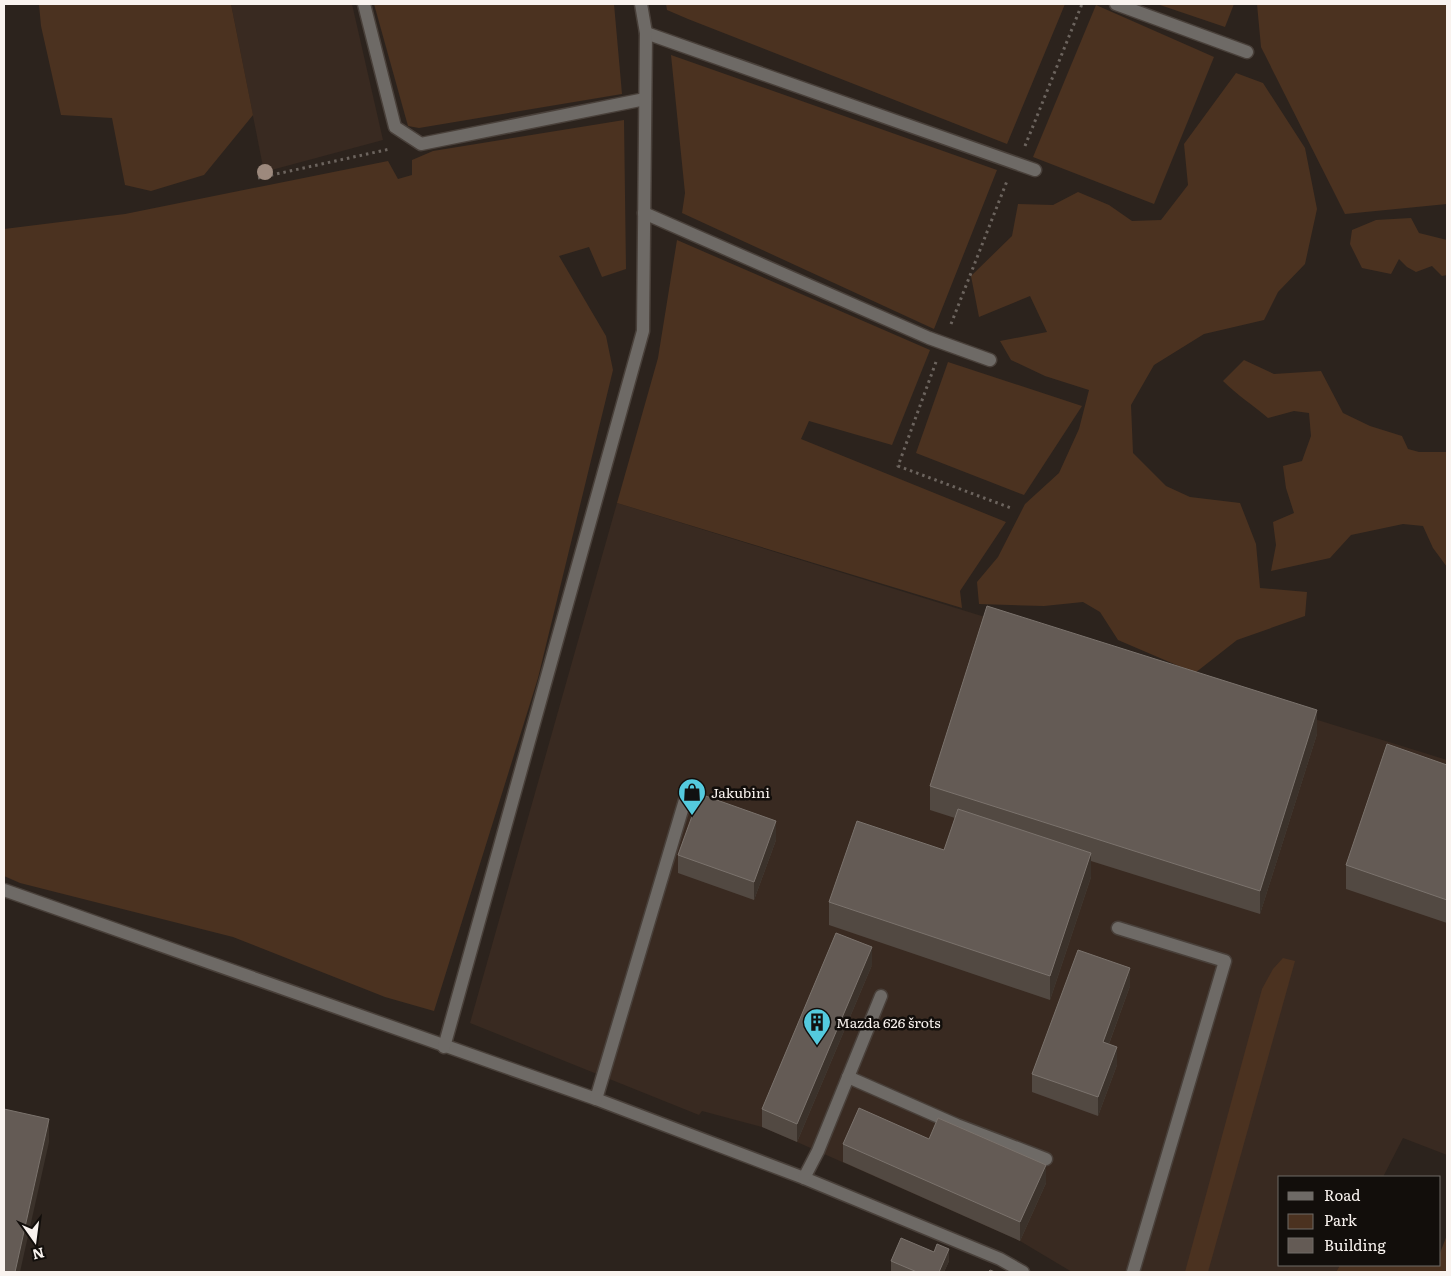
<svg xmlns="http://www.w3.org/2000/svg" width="1451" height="1276" viewBox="0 0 1451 1276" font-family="Literata,serif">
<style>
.built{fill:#392a21}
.green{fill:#4b3220}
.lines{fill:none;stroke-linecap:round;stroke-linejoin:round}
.minor-casing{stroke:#49403a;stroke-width:15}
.path{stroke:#6c645e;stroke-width:3;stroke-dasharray:2.5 4;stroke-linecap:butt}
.minor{stroke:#6e6a66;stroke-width:12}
.tree{fill:#9d897d}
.wall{fill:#524942}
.shaded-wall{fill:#3b322b}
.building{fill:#645b55;stroke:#7b736d}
.labels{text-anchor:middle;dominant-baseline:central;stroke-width:5;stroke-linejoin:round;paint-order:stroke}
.poi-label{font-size:14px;fill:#f9f3ef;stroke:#120e0b;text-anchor:start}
</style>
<rect width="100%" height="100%" fill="#2c231d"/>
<g class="built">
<path d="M231,4H352L383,140L264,172Z"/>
<path d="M617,503L1447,760V1155L1403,1138L1383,1177H1280V1265H1340L1336,1272H1072L1020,1241L797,1142L762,1127L702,1111L699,1115L470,1023Z"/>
</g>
<g class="green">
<path d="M39,4H231L253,115L204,175L151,191L125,185L112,118L61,115L41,26Z"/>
<path d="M374,4H614L622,94L419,128L408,126Z"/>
<path d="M666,4H1065L1007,144L688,19L667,10Z"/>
<path d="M1157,4H1234L1225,27Z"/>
<path d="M1257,4H1447V204L1345,214L1261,47Z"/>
<path d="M1096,5L1214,57L1154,204L1033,157Z"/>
<path d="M671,55L997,170L934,329L682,213L685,193Z"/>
<path d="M1236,73L1263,83L1305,148L1317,209L1305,264L1278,292L1264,320L1204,334L1154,365L1131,405L1133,453L1166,486L1190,497L1240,503L1256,544L1260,588L1307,592L1305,616L1237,640L1195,673L1118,640L1100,612L1083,602L1044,606L979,604L977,582L998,557L1025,504L1059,473L1079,429L1089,390L1045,376L1011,360L1000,341L1047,332L1030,296L979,317L971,276L1012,236L1018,204L1053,205L1078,192L1109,205L1132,221L1161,220L1188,185L1184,144Z"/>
<path d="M624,120L626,269L602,277L589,247L559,256L606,336L613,370L538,678L434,1011L385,997L233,937L20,883L4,876V229L125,214L388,161L398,179L412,175V160L433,151Z"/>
<path d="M1411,218L1419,233L1447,240V275L1442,276L1432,266L1416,272L1407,267L1399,259L1391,274L1362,268L1350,244L1352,230L1376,220Z"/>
<path d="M677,240L930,350L892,445L809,421L801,439L1006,522L960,591L962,608L617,503L658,358Z"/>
<path d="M1244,360L1274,374L1321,371L1343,413L1370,426L1402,436L1408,449L1419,452H1447V567L1433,548L1423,526L1403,524L1351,535L1330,558L1271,571L1276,545L1273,522L1294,513L1286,488L1283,466L1302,461L1311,436L1309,413L1294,411L1268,418C1253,405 1237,395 1223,381Z"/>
<path d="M948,362L1082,406L1024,495L916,453Z"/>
<path d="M1283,958L1295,961L1208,1272H1185L1262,989L1273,969Z"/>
<path d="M1447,1235V1272H1336L1340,1265H1440V1253Z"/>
</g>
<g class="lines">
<g class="minor-casing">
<g id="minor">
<path d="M364,4L395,127L421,144L645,99"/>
<path d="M1116,4L1247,52"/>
<path d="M646,33L1035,170"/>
<path d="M644,213L929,338L990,360"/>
<path d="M4,890L596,1099L804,1178L1000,1259L1023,1272"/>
<path d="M1118,928L1225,961L1133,1272"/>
<path d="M444,1047L643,331L646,33L641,4"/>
<path d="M848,1077L957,1125L1046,1159"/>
<path d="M596,1099L688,790"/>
<path d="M804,1178L818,1151L881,996"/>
</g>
</g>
<g class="path">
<path d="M1025,146L1082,4"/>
<path d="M258,178L390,149"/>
<path d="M951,324L1007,181"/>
<path d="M936,362L898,466L1011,508"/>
</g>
<use href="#minor" class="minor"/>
</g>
<circle class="tree" cx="265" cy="172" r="8"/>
<g class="wall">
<path d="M1317,734L1260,914L1091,861V877L1050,1000L829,925V902L944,850L955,818L930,810V786Z"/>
<path d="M1447,765V923L1346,889V865Z"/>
<path d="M776,840L754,900L678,873V855Z"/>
<path d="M872,965L797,1142L762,1127V1109Z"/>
<path d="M1130,986L1109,1044L1117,1065L1098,1116L1032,1092V1074Z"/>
<path d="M929,1139L1046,1183L1020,1241L843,1162V1144Z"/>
<path d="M891,1261H949L944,1272H891Z"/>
</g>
<g class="shaded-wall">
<path d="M1317,710V734L1260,914V891Z"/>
<path d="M776,821V840L754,900V882Z"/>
<path d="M1091,853V877L1050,1000V976Z"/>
<path d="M872,947V965L797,1142V1124Z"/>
<path d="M1130,968V986L1103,1060V1042Z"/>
<path d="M1117,1047V1065L1098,1116V1097Z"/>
<path d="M49,1119V1142L20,1272H15Z"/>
<path d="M1046,1165V1183L1020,1241V1222Z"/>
<path d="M949,1249V1261L944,1272H939Z"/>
</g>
<g class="building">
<path d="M987,606L1317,710L1260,891L930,786Z"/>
<path d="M1387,744L1447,765V900L1346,865Z"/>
<path d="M700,794L776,821L754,882L678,855Z"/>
<path d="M958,809L1091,853L1050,976L829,902L857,821L944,850Z"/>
<path d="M836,933L872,947L797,1124L762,1109Z"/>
<path d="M1078,950L1130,968L1103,1042L1117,1047L1098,1097L1032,1074Z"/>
<path d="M859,1108L929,1139L938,1118L1046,1165L1020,1222L843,1144Z"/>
<path d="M4,1109L49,1119L15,1272H4Z"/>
<path d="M901,1238L934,1252L937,1244L949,1249L939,1272H917L891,1261Z"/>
<path d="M990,1270L995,1272H988Z"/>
</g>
<defs>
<g id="shop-pin" transform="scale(1.4375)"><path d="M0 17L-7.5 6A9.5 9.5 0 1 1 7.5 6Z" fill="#54cade" stroke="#120e0b"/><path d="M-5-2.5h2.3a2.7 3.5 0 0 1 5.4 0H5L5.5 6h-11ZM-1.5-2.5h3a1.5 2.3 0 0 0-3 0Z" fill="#111"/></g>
<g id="building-pin" transform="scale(1.4375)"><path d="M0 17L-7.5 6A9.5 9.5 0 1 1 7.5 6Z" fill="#54cade" stroke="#120e0b"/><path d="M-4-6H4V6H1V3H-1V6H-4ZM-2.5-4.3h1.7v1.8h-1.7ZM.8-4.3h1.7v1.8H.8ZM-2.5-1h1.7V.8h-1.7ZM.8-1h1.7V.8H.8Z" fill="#111"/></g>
</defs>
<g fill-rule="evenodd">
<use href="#shop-pin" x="692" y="792"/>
<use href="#building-pin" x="817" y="1022"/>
</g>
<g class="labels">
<g class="poi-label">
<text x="711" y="792">Jakubini</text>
<text x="836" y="1022">Mazda 626 šrots</text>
</g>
</g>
<rect width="1451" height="1276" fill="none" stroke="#f9f3ef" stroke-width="10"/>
<rect x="1278" y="1176" width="162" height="90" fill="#120e0b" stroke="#6e6a66"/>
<rect x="1288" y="1192" width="25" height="8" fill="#6e6a66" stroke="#6e6a66"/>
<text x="1324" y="1201" font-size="15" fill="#f9f3ef">Road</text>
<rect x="1288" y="1214" width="25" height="15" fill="#4b3220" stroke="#6e6a66"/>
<text x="1324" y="1226" font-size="15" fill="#f9f3ef">Park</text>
<rect x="1288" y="1238" width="25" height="15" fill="#645b55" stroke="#6e6a66"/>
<text x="1324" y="1251" font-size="15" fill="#f9f3ef">Building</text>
<g transform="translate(35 1241) rotate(166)" stroke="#120e0b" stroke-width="4" paint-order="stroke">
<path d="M0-4L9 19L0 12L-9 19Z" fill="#f9f3ef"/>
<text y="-8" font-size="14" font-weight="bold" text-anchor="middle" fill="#f9f3ef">N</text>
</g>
</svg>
